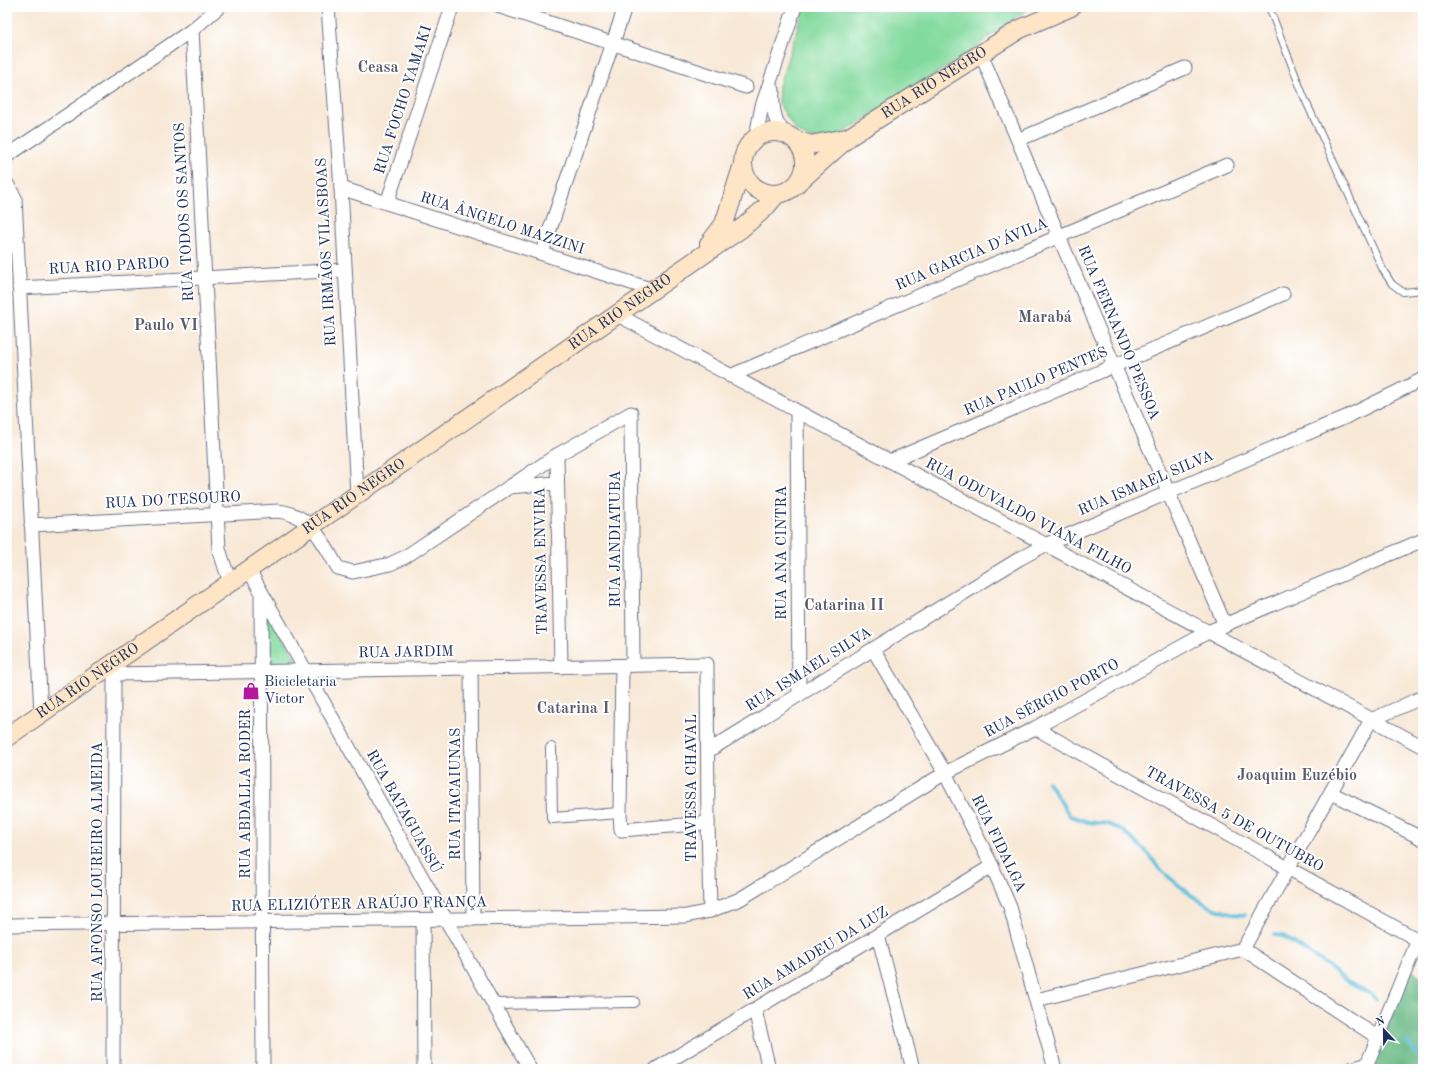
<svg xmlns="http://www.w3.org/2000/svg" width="1430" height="1076" viewBox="0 0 1430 1076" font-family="'Old Standard TT',serif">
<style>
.green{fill:#83da9e;stroke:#4f847e}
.forest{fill:#6aba85;stroke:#427472}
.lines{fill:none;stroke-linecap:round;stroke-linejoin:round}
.stream{stroke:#5abcd8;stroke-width:4}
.service-casing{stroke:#687088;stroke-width:8}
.pedestrian-casing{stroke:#687088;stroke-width:12}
.minor-casing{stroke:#687088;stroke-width:15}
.secondary-casing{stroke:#687088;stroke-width:20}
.service{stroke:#fff;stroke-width:6}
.pedestrian{stroke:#fff;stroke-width:10}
.minor{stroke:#fff;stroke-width:13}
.secondary{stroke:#fde5c5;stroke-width:18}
.labels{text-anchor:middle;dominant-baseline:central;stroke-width:4;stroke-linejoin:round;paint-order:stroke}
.street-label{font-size:15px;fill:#1b2f5e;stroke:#fff}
.poi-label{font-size:15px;fill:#1b2f5e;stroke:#fff;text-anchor:start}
.neighbourhood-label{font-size:16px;font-weight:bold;fill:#5c5b6b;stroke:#fff}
</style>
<rect width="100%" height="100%" fill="#fff"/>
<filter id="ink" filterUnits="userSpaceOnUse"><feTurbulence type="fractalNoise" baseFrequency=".025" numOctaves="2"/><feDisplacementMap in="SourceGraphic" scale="8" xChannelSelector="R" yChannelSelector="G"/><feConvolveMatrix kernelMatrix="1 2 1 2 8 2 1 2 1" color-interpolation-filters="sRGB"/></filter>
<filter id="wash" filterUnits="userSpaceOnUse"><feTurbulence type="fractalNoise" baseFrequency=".012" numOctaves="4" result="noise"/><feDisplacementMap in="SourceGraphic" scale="16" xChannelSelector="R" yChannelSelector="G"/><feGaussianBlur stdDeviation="0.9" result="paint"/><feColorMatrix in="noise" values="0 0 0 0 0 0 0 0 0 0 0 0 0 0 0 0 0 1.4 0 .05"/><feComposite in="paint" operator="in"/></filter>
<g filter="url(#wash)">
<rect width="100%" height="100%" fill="#f8e8d6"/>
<g class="green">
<path d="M804,7H1030L968,53L838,136L810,139L795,130L778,102L779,86Z"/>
<path d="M264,603L299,665L264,666Z"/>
</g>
<path class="forest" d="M1411,970L1423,978V1069H1383L1373,1064Z"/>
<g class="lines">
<g class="stream">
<path d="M1048,782L1070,816L1088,822L1108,824L1122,830L1149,854L1159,869L1191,895L1210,907L1231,914L1245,915"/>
<path d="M1275,935L1283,936L1324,963L1349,983L1368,992L1376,999"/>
<path d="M1407,1042L1416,1054L1423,1056"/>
</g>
</g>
</g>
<g filter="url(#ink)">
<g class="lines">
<g class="service-casing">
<path id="service" d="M1269,7L1304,97L1383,270L1392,284L1403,292L1423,290"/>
</g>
<g class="pedestrian-casing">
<g id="pedestrian">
<path d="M551,748L552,818L620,813"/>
<path d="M493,1004L634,1002"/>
</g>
</g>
<g class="minor-casing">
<g id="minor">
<path d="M328,7L341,188L357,495"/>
<path d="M501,7L746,87"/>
<path d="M192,30L219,549L230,583"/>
<path d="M981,54L1225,625"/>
<path d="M773,90C772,104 773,122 785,133"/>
<path d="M756,136L762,106L795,7"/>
<path d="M1018,140L1185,68"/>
<path d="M7,156L192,30L219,7"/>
<path d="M7,184L15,198L41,713"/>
<path d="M341,188L653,290"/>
<path d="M387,203L452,7"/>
<path d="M542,253L625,7"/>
<path d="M19,288L345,270"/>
<path d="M618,315L1423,747"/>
<path d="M730,376L1227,165"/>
<path d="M797,412L799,695"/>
<path d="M557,455L561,667"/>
<path d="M890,461L1283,294"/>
<path d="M509,487L556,483"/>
<path d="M31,525L278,511C312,515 322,541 338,568L353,572L390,564L405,557L557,455L631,413L633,665"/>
<path d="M249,570L530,1069"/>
<path d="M261,593L263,1069"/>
<path d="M873,649L945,773L992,866L1010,907L1055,1069"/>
<path d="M622,666L620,813L621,830L708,823"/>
<path d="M471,668L473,919"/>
<path d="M114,674L707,664L708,823L710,911"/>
<path d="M1035,728L1418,940L1365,1069"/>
<path d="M708,751L1019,559L1045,545L1346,417L1423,379"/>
<path d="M1331,793L1423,839"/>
<path d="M423,920L424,1069"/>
<path d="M7,925L686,916L710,911L740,899L945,773L1035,728L1208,632L1423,540"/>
<path d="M878,935L913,1069"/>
<path d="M1243,949L1371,720L1423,697"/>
<path d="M1243,949L1377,1037"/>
<path d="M1036,1000L1243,949"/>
<path d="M755,1010L769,1069"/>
<path d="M113,1069L114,674"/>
<path d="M656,1069L992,866"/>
<path d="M1351,1069L1365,1065"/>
</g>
</g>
<g class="secondary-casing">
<g id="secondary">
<circle cx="774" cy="163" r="31"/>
<path d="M797,140L810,145L846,138"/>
<path id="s1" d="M802,179L849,137L1020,29L1071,7"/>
<path d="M709,244L724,224L742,167"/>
<path id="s2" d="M7,737L742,228L765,208L776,195"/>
</g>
</g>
<use href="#service" class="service"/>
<use href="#pedestrian" class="pedestrian"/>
<use href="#minor" class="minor"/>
<use href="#secondary" class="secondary"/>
</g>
</g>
<defs>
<g id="shop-bare" transform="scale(1.38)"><path d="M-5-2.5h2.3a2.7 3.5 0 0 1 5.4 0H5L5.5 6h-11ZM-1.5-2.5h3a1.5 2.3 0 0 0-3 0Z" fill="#b5179e" stroke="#fff" stroke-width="2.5" paint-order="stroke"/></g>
</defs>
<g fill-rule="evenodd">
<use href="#shop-bare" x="251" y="691"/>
</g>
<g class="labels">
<g class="street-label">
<text stroke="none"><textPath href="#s1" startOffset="164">RUA RIO NEGRO</textPath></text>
<text transform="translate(404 100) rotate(-72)">RUA FOCHO YAMAKI</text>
<text transform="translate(185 212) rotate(-93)">RUA TODOS OS SANTOS</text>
<text transform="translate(502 224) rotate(18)">RUA ÂNGELO MAZZINI</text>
<text transform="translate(327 252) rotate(-93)">RUA IRMÃOS VILASBOAS</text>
<text transform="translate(972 255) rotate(-23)">RUA GARCIA D'ÁVILA</text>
<text transform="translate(109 267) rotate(-3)">RUA RIO PARDO</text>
<text stroke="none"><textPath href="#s2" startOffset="746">RUA RIO NEGRO</textPath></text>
<text transform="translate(1118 333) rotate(67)">RUA FERNANDO PESSOA</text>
<text transform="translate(1036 382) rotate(-23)">RUA PAULO PENTES</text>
<text transform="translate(1146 484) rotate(-23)">RUA ISMAEL SILVA</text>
<text stroke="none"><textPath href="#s2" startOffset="422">RUA RIO NEGRO</textPath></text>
<text transform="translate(173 501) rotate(-3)">RUA DO TESOURO</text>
<text transform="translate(1028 517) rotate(28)">RUA ODUVALDO VIANA FILHO</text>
<text transform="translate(616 539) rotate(-90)">RUA JANDIATUBA</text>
<text transform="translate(782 553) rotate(-90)">RUA ANA CINTRA</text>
<text transform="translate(542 561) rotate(-91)">TRAVESSA ENVIRA</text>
<text transform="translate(406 653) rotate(-1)">RUA JARDIM</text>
<text transform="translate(809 670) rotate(-32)">RUA ISMAEL SILVA</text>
<text stroke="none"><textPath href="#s2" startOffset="98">RUA RIO NEGRO</textPath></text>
<text transform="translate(1052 699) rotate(-28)">RUA SÉRGIO PORTO</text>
<text transform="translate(692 788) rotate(-90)">TRAVESSA CHAVAL</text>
<text transform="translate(246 794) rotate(-90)">RUA ABDALLA RODER</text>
<text transform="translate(456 794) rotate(-90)">RUA ITACAIUNAS</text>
<text transform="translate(403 812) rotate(61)">RUA BATAGUASSÚ</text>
<text transform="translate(1234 820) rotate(29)">TRAVESSA 5 DE OUTUBRO</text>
<text transform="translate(998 844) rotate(64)">RUA FIDALGA</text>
<text transform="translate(98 872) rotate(-90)">RUA AFONSO LOUREIRO ALMEIDA</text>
<text transform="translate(359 905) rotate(-1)">RUA ELIZIÓTER ARAÚJO FRANÇA</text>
<text transform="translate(816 954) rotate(-31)">RUA AMADEU DA LUZ</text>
</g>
<g class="poi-label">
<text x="264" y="682">Bicicletaria<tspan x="264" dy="17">Victor</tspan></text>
</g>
<g class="neighbourhood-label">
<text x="378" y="68">Ceasa</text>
<text x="1045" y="318">Marabá</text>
<text x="166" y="326">Paulo VI</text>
<text x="844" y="606">Catarina II</text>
<text x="573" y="709">Catarina I</text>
<text x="1297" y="776">Joaquim Euzébio</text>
</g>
</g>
<rect width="1430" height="1076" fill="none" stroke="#fff" stroke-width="24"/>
<g transform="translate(1384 1030) rotate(338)" stroke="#ffffff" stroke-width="3" paint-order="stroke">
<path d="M0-3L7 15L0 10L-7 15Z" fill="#1b2f5e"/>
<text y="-6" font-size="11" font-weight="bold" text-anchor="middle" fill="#1b2f5e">N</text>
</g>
</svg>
